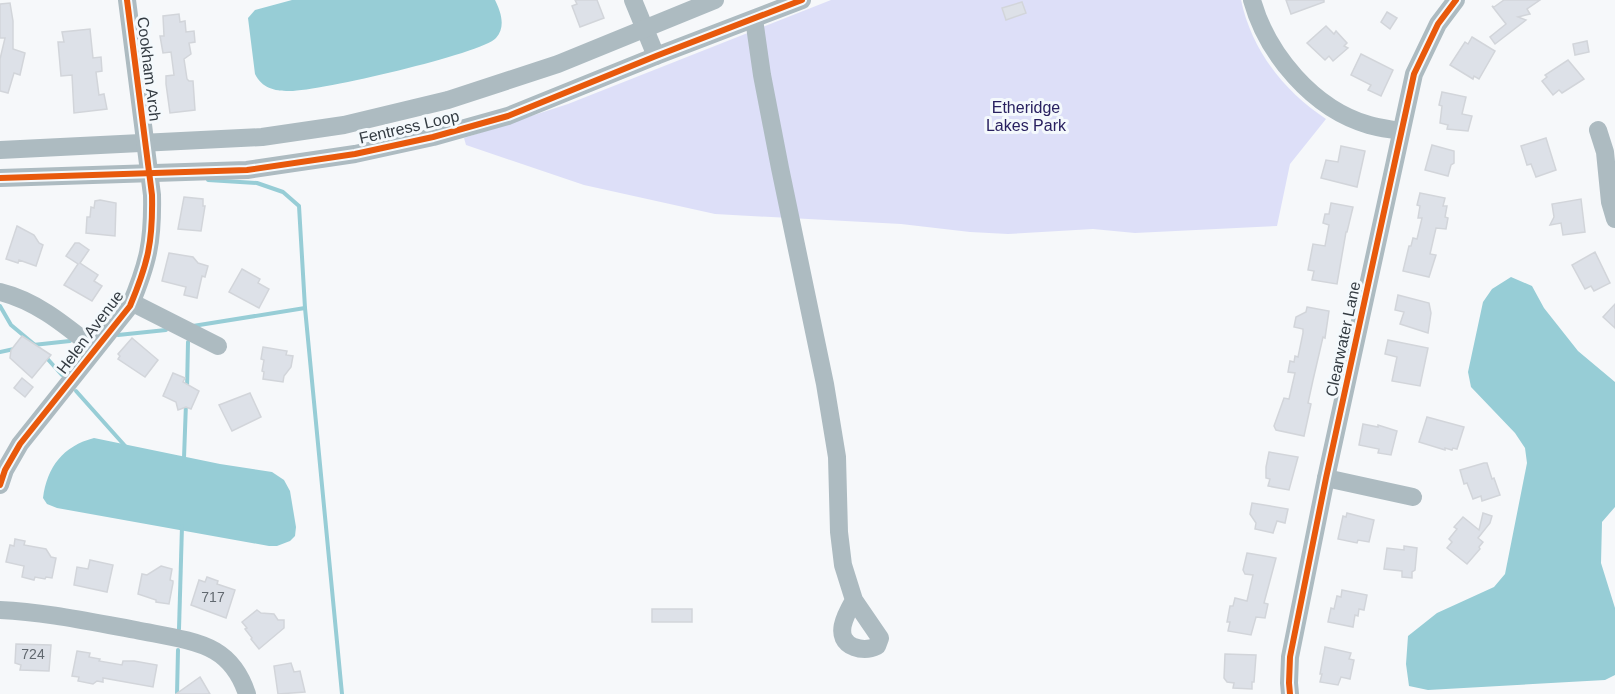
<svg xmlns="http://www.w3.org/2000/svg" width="1615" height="694" viewBox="0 0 1615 694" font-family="Arial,sans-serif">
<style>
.green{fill:#dddff8}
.water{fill:#97cdd6}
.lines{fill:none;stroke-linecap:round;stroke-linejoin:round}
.stream{stroke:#97cdd6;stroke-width:4}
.building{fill:#dde1e8;stroke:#d2d5da;stroke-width:1.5}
.minor{stroke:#adbbc1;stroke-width:18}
.cycleway-casing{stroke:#f4f9fc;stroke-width:10}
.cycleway{stroke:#e8590c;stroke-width:6}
.labels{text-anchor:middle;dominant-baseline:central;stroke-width:6;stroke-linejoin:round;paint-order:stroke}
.number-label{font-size:14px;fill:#61686f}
.street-label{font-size:16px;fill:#343c43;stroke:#f4f9fc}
.park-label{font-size:16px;fill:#292160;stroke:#f4f9fc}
</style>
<rect width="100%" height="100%" fill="#f6f8fa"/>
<path class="green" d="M831,0H1241C1252,51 1284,91 1326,119L1290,164L1277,226L1135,233L1093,229L1008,234L970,232L901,224L715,214L584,185L466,145L464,138L568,104Z"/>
<g class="water">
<path d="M292,0H495C501,12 506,27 496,38C482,54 315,92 289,91C274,91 262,88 255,74L248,18L255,10Z"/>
<path d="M1511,277L1532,286L1544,308L1578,351L1615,382V507L1602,522L1601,563L1615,608V675L1605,680L1428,690L1409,686L1406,664L1408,636L1437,613L1494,587L1505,574L1527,463L1525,448L1515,433L1471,387L1468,372L1483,302L1492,289Z"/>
<path d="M94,438L220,464L272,472L284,480L290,491L296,527L295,536L290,541L277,546H269L57,508L47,504L43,498C47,467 63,446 94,438Z"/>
</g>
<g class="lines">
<g class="stream">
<path d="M208,180L257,183L283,192L299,206L305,308L342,694"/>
<path d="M0,306L11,325L35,345"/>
<path d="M193,326L305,308"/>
<path d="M118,335L166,330"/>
<path d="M33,345L70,341"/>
<path d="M0,352L14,349"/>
<path d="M44,355L62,375"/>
<path d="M187,389L188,342"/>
<path d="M76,391L126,447"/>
<path d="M184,458L186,403"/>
<path d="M179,629L182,526"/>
<path d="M177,694L178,650"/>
</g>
</g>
<g class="building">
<path d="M575,0H597L604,18L580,27L572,6L577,4Z"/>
<path d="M1286,0H1324V2L1291,14Z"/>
<path d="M1504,0H1540L1527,9L1530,14L1518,17L1526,20L1495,44L1490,37L1506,24L1492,6L1494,7Z"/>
<path d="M1022,2L1026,13L1006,20L1002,8Z"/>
<path d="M10,3L13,21V49L25,53L20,75L14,73L8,93L0,91V59L5,38H0V4Z"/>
<path d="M1387,12L1397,18L1390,29L1381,22Z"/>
<path d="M179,14L180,22L185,21L186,32L194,31L195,42L189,43L191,54L184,59L187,79L189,81H193L195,110L170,113L166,84V76L174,75L171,52L163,53L160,36H164L163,16Z"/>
<path d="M1326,26L1334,34L1336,31L1347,43L1344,46L1348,48L1333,61L1329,56L1325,60L1307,43Z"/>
<path d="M90,29L93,58L101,57L102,71L96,72L99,95L104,94L107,109L74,113L72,75L61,76L58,42H64L62,32Z"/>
<path d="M1472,37L1495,51L1479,79L1474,76L1473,79L1450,65L1465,42L1468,44Z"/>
<path d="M1587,41L1589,52L1575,55L1573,44Z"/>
<path d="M1361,54L1393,70L1381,96L1368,90L1371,85L1351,75Z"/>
<path d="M1568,60L1584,79L1562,93L1559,90L1553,95L1542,81L1547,77L1545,75Z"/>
<path d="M1442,92L1466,97L1462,114L1472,116L1468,131L1447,129L1448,125L1440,123L1442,106L1439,105Z"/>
<path d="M1546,138L1556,170L1536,177L1531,164L1527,165L1521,146Z"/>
<path d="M1432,145L1454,151V163L1451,165L1448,176L1425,170Z"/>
<path d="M1341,146L1365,151L1357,187L1321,178L1326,160L1338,162Z"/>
<path d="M1420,193L1445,198L1443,206H1447L1445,217L1448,218L1446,229L1436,228L1430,254L1436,255L1429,277L1403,271L1409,246H1411L1413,238L1417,239L1422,218H1418L1420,206L1417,205Z"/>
<path d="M184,197L203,199V206H205L201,231L178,229Z"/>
<path d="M1581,199L1585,232L1563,235L1561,223L1550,225L1554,217L1552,204Z"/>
<path d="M100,200L116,203L115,236L86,233L87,217H90L91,207L94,208L95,201Z"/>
<path d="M1331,203L1353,207L1347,232H1346L1337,284L1312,280L1314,271L1308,270L1313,244L1325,246L1329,225L1323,223L1325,214H1329Z"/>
<path d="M17,226L34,235L39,243L43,245L36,266L19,260L18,263L6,259Z"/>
<path d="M75,243H79L89,250L80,263L98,275L94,281L102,286L92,301L64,285L78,264L66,256Z"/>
<path d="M1595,252L1610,283L1594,291L1591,286L1585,289L1572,265Z"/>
<path d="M169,253L193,257L198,263L208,266L205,277L202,276L197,298L184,295L186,287L162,281Z"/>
<path d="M242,269L260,279L258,283L269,289L259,308L229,292Z"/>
<path d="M1398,295L1429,303L1431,313L1428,333L1400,324L1404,312L1395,310Z"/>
<path d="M1615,304V328L1603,317Z"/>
<path d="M1307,307L1329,311L1325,338L1323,337L1313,380L1308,403L1311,404L1304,436L1276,430L1274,426L1284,398L1289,399L1295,373L1288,372L1290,361L1294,362L1295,356L1298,357L1303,333V329L1294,327L1296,317L1306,312Z"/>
<path d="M22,336L51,355L32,378L10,358L11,350Z"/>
<path d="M132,338L158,360L145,377L118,359L120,356L118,354Z"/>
<path d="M1388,340L1428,348L1420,386L1392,381L1397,357L1385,354Z"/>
<path d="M263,347L287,351L286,355L293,356L291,367L284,376L283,382L263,379L264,372L262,371L264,360L261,359Z"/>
<path d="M173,373L185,378L183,382L199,391L191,409L186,407L178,410L176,402L163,396Z"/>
<path d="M22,378L33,387L25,397L14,388Z"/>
<path d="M250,393L261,417L232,431L219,405Z"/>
<path d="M1427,417L1464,427L1457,449L1453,448L1452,450L1445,448V450L1419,442Z"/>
<path d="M1363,424L1378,427V425L1397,431L1391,455L1378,453L1379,449L1359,445Z"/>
<path d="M1269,452L1298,457L1289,490L1268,486L1270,479L1266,478V467Z"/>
<path d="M1484,463H1487L1492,479L1494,478L1500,495L1482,501L1481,496L1473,499L1467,483L1464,484L1460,470Z"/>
<path d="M1252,503L1288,509L1285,523L1277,521L1273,533L1255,529L1256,523L1250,514Z"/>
<path d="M1347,513L1374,520L1369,542L1358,540L1357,543L1338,539L1343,516L1346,517Z"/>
<path d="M1483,513L1492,516L1490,523L1478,538L1483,542L1479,547L1480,549L1467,564L1447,548L1452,542L1449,539L1457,529L1454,527L1463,517L1479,530Z"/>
<path d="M15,539L25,541L24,545L46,549L51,557L56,558L52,578L46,577L45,579L35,577L34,580L22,577L24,566L6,562L10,545L14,546Z"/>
<path d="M1404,546L1417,548L1415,570L1412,572V578L1402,577V571L1384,569L1387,548L1404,550Z"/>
<path d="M1247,553L1276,558L1264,603L1268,604L1265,618L1256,617L1251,635L1228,631L1230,622H1227L1230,606H1233L1235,598L1247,601L1253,575L1245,574L1243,570Z"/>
<path d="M90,560L113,565L107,592L74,585L77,567L88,569Z"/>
<path d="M161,566L172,569L170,580L173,581V583L169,604L156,602V600L138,594L142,574L147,575Z"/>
<path d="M207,577L218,581L217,584L235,590L226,618L191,605L199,580L205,582Z"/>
<path d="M1342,590L1367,595L1364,610L1359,609L1358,616L1355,615L1353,627L1328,622L1331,608L1334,609L1337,596L1341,597Z"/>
<rect x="652" y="609" width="40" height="13"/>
<path d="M257,610L261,613L274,614L278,620H284V628L259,649L251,639L252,638L245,629L247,628L242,622Z"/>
<path d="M16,644L51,645L49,671L20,670L21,665L15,663Z"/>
<path d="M1325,647L1351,653L1349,659L1354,660L1350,679L1341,677L1338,685L1320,682L1322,674H1320Z"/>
<path d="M77,651L90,653L89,657L100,659L99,661L122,665L123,661H134L157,665L153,687L103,678V682L97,681L93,684L78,681L79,677L72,676Z"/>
<path d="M1225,654L1256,655L1254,682H1252V689L1233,688L1234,683L1227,682L1224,678Z"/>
<path d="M291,663L294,672L300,671L305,692L278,694L274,666Z"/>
<path d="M200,677L210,694H176Z"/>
</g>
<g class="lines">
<g class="minor">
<path d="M633,0L656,56"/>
<path d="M1252,0C1267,54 1313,109 1369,125C1379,128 1390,129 1401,131"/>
<path d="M754,19L762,75L780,168L825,384L837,457L839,532L843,565L854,600L880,638L877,646C869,650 862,650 854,647C832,638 846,614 854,600"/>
<path d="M1598,130L1605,152L1610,202L1615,219"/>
<path d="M0,150L262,137L344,125L448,100L558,64L715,0"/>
<path d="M0,178L247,170L355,154L433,137L508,116L656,56L802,0"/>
<path d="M0,292C37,301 66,326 95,349"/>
<path d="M131,302L218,346"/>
<path d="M1326,478L1413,497"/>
<path d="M0,485L5,470L20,444L130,306C148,263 153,242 152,195L127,0"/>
<path d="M0,610C46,612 91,622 136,630C159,635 195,639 215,651C232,661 241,676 247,694"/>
<path d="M1290,694L1289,683L1290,657L1326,478L1414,74L1438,24L1456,0"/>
</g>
<g class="cycleway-casing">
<g id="cycleway">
<path d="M0,178L247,170L355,154L433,137L508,116L656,56L802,0"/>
<path d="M0,485L5,470L20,444L130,306C148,263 153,242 152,195L127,0"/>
<path d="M1290,694L1289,683L1290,657L1326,478L1414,74L1438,24L1456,0"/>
</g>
</g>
<use href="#cycleway" class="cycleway"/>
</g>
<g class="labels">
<g class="number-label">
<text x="213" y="597">717</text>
<text x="33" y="654">724</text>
</g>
<g class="street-label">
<text transform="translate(149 69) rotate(83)">Cookham Arch</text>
<text transform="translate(409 127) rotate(-13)">Fentress Loop</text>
<text transform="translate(90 332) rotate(-53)">Helen Avenue</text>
<text transform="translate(1343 339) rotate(-78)">Clearwater Lane</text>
</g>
<g class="park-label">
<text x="1026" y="107">Etheridge<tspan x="1026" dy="18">Lakes Park</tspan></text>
</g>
</g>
</svg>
